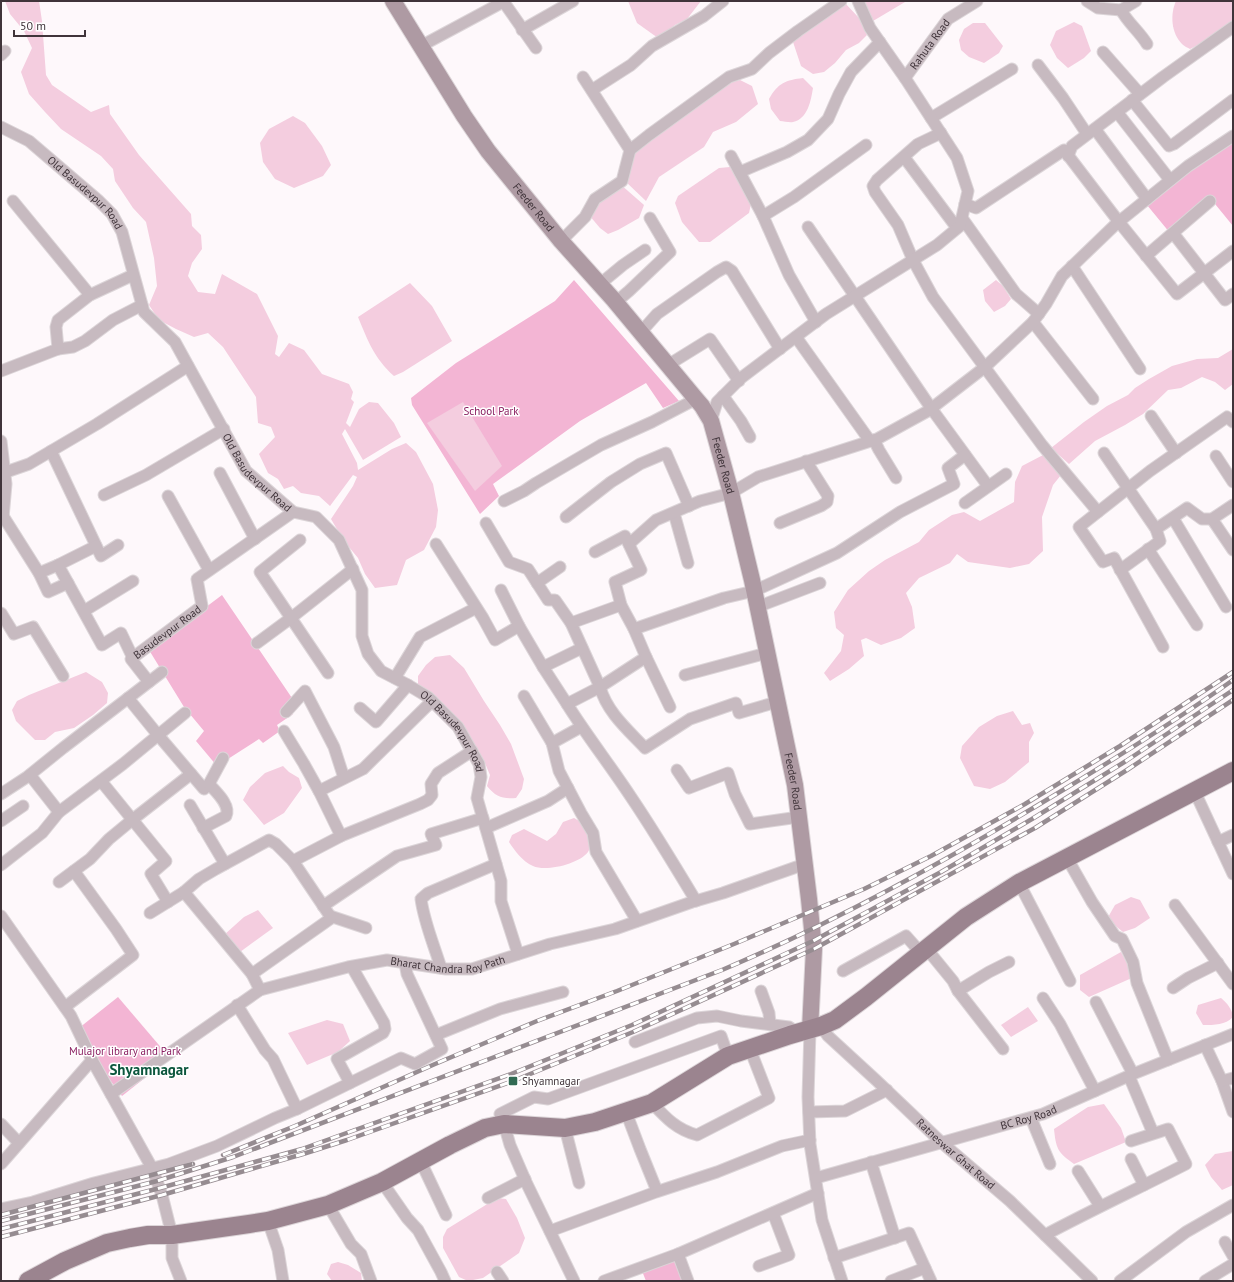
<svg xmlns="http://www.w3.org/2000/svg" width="1234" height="1282" viewBox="0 0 1234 1282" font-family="'PT Sans',sans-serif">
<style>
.green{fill:#f3b5d4}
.water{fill:#f4cddf}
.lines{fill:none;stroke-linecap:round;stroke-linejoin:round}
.street-casing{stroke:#dcd5d8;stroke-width:13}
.secondary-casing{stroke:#dcd5d8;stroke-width:18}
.primary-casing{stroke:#dcd5d8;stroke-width:20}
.street{stroke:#c7bac0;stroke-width:11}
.secondary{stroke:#ae9aa3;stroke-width:16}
.primary{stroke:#9b848f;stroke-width:18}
.rail-casing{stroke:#968c91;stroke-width:4.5}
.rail{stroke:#fff;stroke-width:3;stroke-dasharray:9;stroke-linecap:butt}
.poi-dot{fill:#316a53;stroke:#fff;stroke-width:1.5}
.labels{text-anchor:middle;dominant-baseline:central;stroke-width:3;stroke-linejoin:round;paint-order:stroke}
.street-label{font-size:11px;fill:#40343a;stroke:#fff}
.park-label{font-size:11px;fill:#891d60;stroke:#fff}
.poi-label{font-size:11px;fill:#40343a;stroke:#fff;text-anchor:start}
.district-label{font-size:15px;font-weight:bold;fill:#0c563d;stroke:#fff}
</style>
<rect width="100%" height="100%" fill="#fef8fb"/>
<g class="green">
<path d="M1233,142V226L1211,199L1170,233L1147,205L1181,175Z"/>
<path d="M574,280L679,401L663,408L646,383L580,421L493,484L499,496L480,514L412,405L411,398L456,363L555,301Z"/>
<path d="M222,595L294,701L290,708L293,714L277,725L280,731L263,743L259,739L217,766L196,741L204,731L184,707L149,650Z"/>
<path d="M118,997L170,1058L122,1096L74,1032Z"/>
<path d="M675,1260L683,1281H646L642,1271Z"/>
</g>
<g class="water">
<path d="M5,1H39L42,21L46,75L52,85L91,112L109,105L110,114L139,155L191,214L192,226L201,235L202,249L192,263L188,276L198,292L215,294L222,274L257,294L278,336L275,354L279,357L289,343L304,350L322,374L349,384L353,392L351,399L354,402L346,423L350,427L359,409L369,402L378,403L394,423L401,437L363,460L345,429L342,434L357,463L358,470L392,449L406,443L416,452L433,484L438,510L436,527L424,550L406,560L397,585L375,588L365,574L358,558L344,541L331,519L353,486L357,477L353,475L330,506L319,496L301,493L293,486L284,489L278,479L268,473L259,454L275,437L271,427L258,423L256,397L223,347L208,333L194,337L176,329L159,320L149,305L157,286L154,258L146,222L133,208L115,181L113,169L101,156L61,129L45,112L29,94L21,72L32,48L24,31L10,14Z"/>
<path d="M628,1H701L687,19L675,25L658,38L637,23Z"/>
<path d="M862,1H910L905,2L873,21Z"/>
<path d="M1176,1H1233V21L1200,44L1190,49C1188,48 1184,46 1182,44C1171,33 1170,14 1176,1Z"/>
<path d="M845,3L859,18L867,35L859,43L846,50L835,63L824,72L813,74L801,66L793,42L805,29Z"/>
<path d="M1074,22L1082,26L1091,51L1084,58L1068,68L1057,58L1050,45L1056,31Z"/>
<path d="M973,23H985L1003,46L999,53L984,63L969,57L961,50L959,40L964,29Z"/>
<path d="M803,78L813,88C811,100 808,119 793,122C790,123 784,121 780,121L771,109L769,99C778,83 786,80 803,78Z"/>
<path d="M740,80L752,86L758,104L736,122L713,132L704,147L659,177L646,201L625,181L633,150L729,83Z"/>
<path d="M293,116L305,123L322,146L331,165L323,176L294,188L275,179L263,162L260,143L269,129Z"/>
<path d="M730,167L751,204L749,213L710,242H699L682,222L675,203L678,196L719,168Z"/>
<path d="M620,184L644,205L639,218L618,230L608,234L600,228L589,215L598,200Z"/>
<path d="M996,280L1003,286L1011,299L1005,306L994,312L985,301L983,290Z"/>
<path d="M410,283L432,306L452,341L403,372L394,376C374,358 368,341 358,317Z"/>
<path d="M1233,349V384L1225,390L1215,382L1202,377L1181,388L1168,390L1143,414L1125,425L1095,441L1069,464L1051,448L1084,422L1107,406L1128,395L1135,388L1149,379L1172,366L1197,359L1218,358Z"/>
<path d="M463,402L502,466L475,491L427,423Z"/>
<path d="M1045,454L1061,475L1053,485L1042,517L1043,551L1029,564L1010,568L968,562L957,554L950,563L919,578L906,593L912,607L915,628L901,638L881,645L866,638L861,640L864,656L849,669L830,681L824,673L841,651L844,635L836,628L834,612L848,590L869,571L885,560L919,542L929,530L952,515L964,512L980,521L1014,502L1015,482L1022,466Z"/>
<path d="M450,655L464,668L484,701L500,725L511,744L524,779L522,789L516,798C502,799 496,797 487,786L490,775L484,761L468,734L418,684V676L426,665L435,657Z"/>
<path d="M86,672L102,682L108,693L107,703L93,715L74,728L55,732L45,740H35L16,721L12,710L17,701L29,695Z"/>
<path d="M1013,711L1022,725L1030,723L1034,733L1029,742V762L1005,782L990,789L974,786L960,758L962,746L979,727L997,716Z"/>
<path d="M283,766L289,772L299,778L302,788L284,813L264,825L243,800L250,787L265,773Z"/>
<path d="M574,818L581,822L592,840C591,844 590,849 588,852C579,864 546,872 533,866C522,861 515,851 509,842L512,835L524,829L547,841L556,834L563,822Z"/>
<path d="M1131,897L1140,900L1150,918L1135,928L1123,932L1107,919L1115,905Z"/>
<path d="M258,910L273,928L240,952L224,935L244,917Z"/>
<path d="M1121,952L1134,977L1089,997L1080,990V975Z"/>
<path d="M1221,998C1227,1003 1232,1009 1233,1017C1225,1025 1215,1025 1203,1025L1196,1013L1198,1005Z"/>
<path d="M1028,1007L1038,1021L1011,1037L1001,1025Z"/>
<path d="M327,1020L343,1024L350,1041L338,1052L307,1065L288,1033Z"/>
<path d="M1104,1104L1121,1128L1126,1142L1074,1164C1057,1152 1056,1148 1054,1129L1088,1107Z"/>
<path d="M1233,1151V1185L1222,1190L1211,1177L1205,1165L1215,1154Z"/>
<path d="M497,1198L506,1199L517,1218L525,1238L519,1253L483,1278L468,1281L459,1277L443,1248V1237L447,1229Z"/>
<path d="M338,1262L348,1265L361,1273L362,1281H332L327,1274L331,1264Z"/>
</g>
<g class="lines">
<g class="street-casing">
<g id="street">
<path d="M503,1L536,48"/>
<path d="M1087,1L1098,8L1121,10L1136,1"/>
<path d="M1121,10C1128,23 1139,31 1147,44"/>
<path d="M522,30L573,1"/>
<path d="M421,46L503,2"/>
<path d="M1103,52L1140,94"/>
<path d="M1,55L5,51"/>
<path d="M1038,65L1063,98L1087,134"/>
<path id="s1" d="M905,78L948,19L977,1"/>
<path d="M592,90L631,65L652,46L704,16L723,1"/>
<path d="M1132,100L1169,146L1174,144L1233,100"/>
<path d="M1117,112L1170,180"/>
<path d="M931,118L1012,69"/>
<path id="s2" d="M1,127L29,141L99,201L112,214L122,232L144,312L175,342L246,471L293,512L316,517L339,540L362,590V636L368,654L381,671L408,685L428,697L458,727L479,764L481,777L477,798L501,881V901L518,954"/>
<path d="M1095,129L1147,199"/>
<path d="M941,133L918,144L877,180L873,186L875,192L898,225L913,260L933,297L1042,445L1098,512L1150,471L1227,417L1233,422"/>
<path d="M630,150L649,135L729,77L752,69L769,53L798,31L841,1"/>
<path d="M731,156L763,216L789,275L816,322"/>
<path d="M1068,156L1072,146L1163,77L1233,27"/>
<path d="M904,157L957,228"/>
<path d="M740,172L787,152L808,140L828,119L839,94L851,72L880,42"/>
<path d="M13,201L90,295"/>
<path d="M965,204L976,208L1064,150L1119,222L1177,294L1233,251"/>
<path d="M763,216L794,197L866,145"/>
<path d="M962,218L1016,294L1039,314"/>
<path d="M808,227L931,408L988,486"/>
<path d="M1173,233L1225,300L1233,294"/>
<path d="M561,241L585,217L595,199L622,181L630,150L583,77"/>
<path d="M1146,256L1210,201"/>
<path d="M1072,266L1140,369"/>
<path d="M600,284L623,265L645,250"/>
<path d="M616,302L629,291L670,252L650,218"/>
<path d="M1033,322L1093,399"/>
<path d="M641,332L657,314L717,272L726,267L732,271L780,349"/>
<path d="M796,337L870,441"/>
<path d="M58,349L73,347L85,341L113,320L142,305"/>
<path d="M668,365L710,339L739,381"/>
<path d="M1,371L58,349L56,327L58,320L90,295L133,275"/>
<path d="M723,396L741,421L750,437"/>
<path d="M1151,416L1176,453"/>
<path d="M711,421L717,402L741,378L826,314L937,245L960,226L968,191L957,158L905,78L870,28L858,1"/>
<path d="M874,440L879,450L896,478"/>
<path d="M1,441L6,484L3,518L1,520"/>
<path d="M51,451L101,556L118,545"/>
<path d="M1104,453L1156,529L1160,541L1120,570"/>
<path d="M1216,456L1233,482"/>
<path d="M6,472L29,464L97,424L188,366"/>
<path d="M220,473L255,539"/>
<path d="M104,495L146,475L224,429"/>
<path d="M168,496L209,570"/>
<path d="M504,501L524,491L536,483L601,445L652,422L696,399"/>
<path d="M965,503L1006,474"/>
<path d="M1098,512L1079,527L1103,562L1114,558L1163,647"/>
<path d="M674,513L688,563"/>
<path d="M3,516L39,573L48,592L68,583"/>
<path d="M566,517L611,482L640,464L666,453L689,506"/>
<path d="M1173,518L1226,607"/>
<path d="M1212,519L1233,550"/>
<path d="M486,523L509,562L528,569L548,600H555L571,623L600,687L567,704C587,736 610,765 631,797C654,831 675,866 696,901"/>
<path d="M780,523L821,506L827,502L828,496L806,461"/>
<path d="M1156,529L1187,508L1202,519H1212L1233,505"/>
<path d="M300,540L260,572L328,673"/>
<path d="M436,544L483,618L495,640L519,626"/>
<path d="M629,544L656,520L700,501L731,493L758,477L877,439L928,411L985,367L1033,322L1046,304L1062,276L1116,224L1188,166L1233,136"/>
<path d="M1148,549L1197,625"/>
<path d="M595,552L625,536L641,570L615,582L621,605L634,629L646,657L600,687C607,712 627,729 645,748L690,719L736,703L739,713L777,702"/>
<path d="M58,565L102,645L121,633L133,658"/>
<path d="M39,573L58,565L96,546"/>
<path d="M537,583L560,567"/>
<path d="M501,590L519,626L543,667L582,648"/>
<path d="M757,607L820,583"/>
<path d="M84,611L133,581"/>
<path d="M1,613L14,634L33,627L63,676"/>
<path d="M571,623L621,605"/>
<path d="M634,629L724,598L754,591L837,553L900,512L954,484L948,468L965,455"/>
<path d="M257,643L291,618L353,569"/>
<path d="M646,657L670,707"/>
<path d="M543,667L567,704"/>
<path d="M685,675L767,653"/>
<path d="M395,678L420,637L476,608"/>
<path d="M149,682L162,672"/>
<path d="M524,696L552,743L559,771L581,813L593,833L596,852L637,921"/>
<path d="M128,698L158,735L204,789L209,784L223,758"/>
<path d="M360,708L376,722L408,685"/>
<path d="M286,712L305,691L334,747L344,778"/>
<path d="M284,731L304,764L319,791"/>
<path d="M552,743L581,727"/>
<path d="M677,770L689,788L728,773L735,794L750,824L799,817"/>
<path d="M30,775L59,812L123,764L185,713"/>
<path d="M101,781L166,861L151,874L168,902"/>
<path d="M1194,790L1233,874"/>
<path id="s3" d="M1,794L27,777L63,748L149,682L131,659L202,606L197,579L293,512"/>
<path d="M190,805L225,864"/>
<path d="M1,821L23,806"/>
<path d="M203,828L226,816C231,805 216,792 209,784"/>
<path d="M486,828L548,801L568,788"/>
<path d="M341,836L420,804L428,800L432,795L431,784L438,773L472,751"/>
<path d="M1218,842L1233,835"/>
<path d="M1067,858L1092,902L1115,936L1122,939L1133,962L1137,983L1168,1060"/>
<path d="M1,865L42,833L59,812"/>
<path d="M59,882L90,859L109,839L132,820L191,774"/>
<path d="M1019,883L1070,981"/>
<path d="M1175,905L1233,984"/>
<path d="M323,906L397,856L436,845L431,834L483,818"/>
<path d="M150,913L184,892"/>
<path d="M1,916L71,1016L92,1060L152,1168L162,1195L172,1235V1258L181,1281"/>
<path d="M330,916L366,928"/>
<path d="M926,948L953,981L958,991L1003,1049"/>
<path d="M441,968C434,945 424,922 421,899L428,893L496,864"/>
<path d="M843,971L906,936L921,953"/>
<path d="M252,974L330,919V916L293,861L341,836L319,791L363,769L432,701"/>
<path d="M1173,988L1188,978L1218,963"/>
<path d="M260,990L252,974L184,892L199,879L216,869L269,840L276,844L293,861"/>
<path d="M761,991L769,1013L770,1024"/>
<path d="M958,991L989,972L1009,962"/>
<path d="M1043,998L1060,1024L1095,1091"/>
<path d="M1096,1002L1133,1074"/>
<path d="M65,1007L133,955L116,929L74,871"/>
<path id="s4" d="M821,1026L828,1036L877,1081L941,1142L1010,1201L1092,1281"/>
<path d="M810,1030L808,1097L810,1144L822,1220L842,1281"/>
<path d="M436,1035L500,1009L563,992"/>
<path d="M635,1042L697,1018L717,1016L741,1021L789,1027L798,1033"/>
<path d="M1205,1045L1222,1081L1233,1112"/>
<path d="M1129,1076L1153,1133"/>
<path d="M1222,1081L1233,1078"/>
<path d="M350,1083L337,1059L383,1033L385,1029L384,1023L352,967"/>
<path id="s5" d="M111,1094L260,990L348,967L387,960L446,969H472L550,944L615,929L692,902L723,893L805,864"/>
<path d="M652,1103C666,1118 677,1130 697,1135L769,1098L750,1049"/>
<path d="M297,1109L401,1058L415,1064L442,1049L407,974L405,963"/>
<path d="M626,1112L640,1149L657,1191"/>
<path d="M809,1112L845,1111L887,1090"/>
<path d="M1031,1118L1050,1164"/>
<path d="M1,1124L19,1143"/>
<path d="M565,1128L579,1183"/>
<path d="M1131,1159L1144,1185"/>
<path d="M421,1162L446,1215"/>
<path d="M871,1162L895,1238"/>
<path d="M1,1164L92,1060"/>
<path d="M1078,1171L1100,1206"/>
<path id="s6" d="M816,1178L1043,1114L1133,1074L1233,1034"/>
<path d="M382,1182L407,1218L418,1230L441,1272L445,1281"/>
<path d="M488,1198L525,1179"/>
<path d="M328,1205L351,1244L361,1254L371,1281"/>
<path d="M1,1209L33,1202L94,1183L169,1164L217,1146L275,1118L297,1109L273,1059L265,1050L237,1005"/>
<path d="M268,1221L278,1250L283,1281"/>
<path d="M550,1231L656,1192L717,1172L782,1146L810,1140"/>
<path d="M1045,1235C1092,1210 1139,1188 1186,1164L1168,1129L1131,1141"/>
<path d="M1225,1242L1233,1256"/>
<path d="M678,1254L688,1281"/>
<path d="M834,1258L909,1233L931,1281"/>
<path d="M759,1266L789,1255L773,1213"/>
<path d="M497,1272L503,1281"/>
<path d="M574,1281L526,1182L510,1145L504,1124L500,1114L534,1097L548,1099L721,1036L728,1056"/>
<path d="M604,1281L678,1254L818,1193"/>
<path d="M891,1281L925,1268"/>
<path d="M1120,1281L1186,1232L1233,1205"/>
<path d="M1205,1281L1233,1264"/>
</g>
</g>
<g class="secondary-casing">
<g id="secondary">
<path id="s7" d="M393,1L464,116L488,151L561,241L613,299L696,399L702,406L711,421L731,493L752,580L795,785L809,899L814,949L810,1030"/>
</g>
</g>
<g class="primary-casing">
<path id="primary" d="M28,1281L65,1261L107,1243L130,1238L148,1235H172L249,1224L268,1221L328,1205L382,1182L450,1145L485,1128L504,1124L565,1128L595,1122L652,1103L728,1056L790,1035L821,1026L835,1020L866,997L966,917L1019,883L1233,771"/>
</g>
<use href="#street" class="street"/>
<use href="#secondary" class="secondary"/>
<use href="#primary" class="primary"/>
<g class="rail-casing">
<g id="rail">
<path d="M223,1155L295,1126L435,1064L537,1021L617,991L734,944L864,889L931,856L1025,804L1120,746L1233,672"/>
<path d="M1,1215L193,1164"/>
<path d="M1,1221L157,1181L233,1157L722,970C840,920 953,857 1063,790C1121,755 1178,719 1233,680"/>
<path d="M1,1229L160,1188L302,1149L511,1074L632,1025L813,941L941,872L1032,819L1126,761L1233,690"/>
<path d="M1,1237L162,1195L303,1154L347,1140L513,1081L633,1032L814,949L1035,828L1127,770L1233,700"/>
</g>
</g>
<use href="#rail" class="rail"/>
</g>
<rect class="poi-dot" x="508" y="1076" width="10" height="10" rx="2"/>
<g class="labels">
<g class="street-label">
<text stroke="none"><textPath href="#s1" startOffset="42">Rahuta Road</textPath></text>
<text stroke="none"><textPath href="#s2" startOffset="108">Old Basudevpur Road</textPath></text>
<text stroke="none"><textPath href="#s7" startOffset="250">Feeder Road</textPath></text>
<text stroke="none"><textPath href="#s7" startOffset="574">Feeder Road</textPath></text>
<text stroke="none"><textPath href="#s2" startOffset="444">Old Basudevpur Road</textPath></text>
<text stroke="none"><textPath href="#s3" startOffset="260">Basudevpur Road</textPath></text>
<text stroke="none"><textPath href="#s2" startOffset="792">Old Basudevpur Road</textPath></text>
<text stroke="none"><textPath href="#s7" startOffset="898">Feeder Road</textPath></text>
<text stroke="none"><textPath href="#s5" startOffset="374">Bharat Chandra Roy Path</textPath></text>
<text stroke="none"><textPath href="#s6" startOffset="221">BC Roy Road</textPath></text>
<text stroke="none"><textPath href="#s4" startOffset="186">Ratneswar Ghat Road</textPath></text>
</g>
<g class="park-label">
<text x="491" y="411">School Park</text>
<text x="125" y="1051">Mulajor library and Park</text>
</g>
<g class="poi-label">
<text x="522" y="1081">Shyamnagar</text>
</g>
<g class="district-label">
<text x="149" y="1069">Shyamnagar</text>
</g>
</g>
<rect width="1234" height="1282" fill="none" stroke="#40343a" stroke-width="4"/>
<path d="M14 30v6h71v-6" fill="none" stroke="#40343a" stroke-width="2"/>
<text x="20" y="30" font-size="12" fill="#40343a" stroke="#ffffff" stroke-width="3" paint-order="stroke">50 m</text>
</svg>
